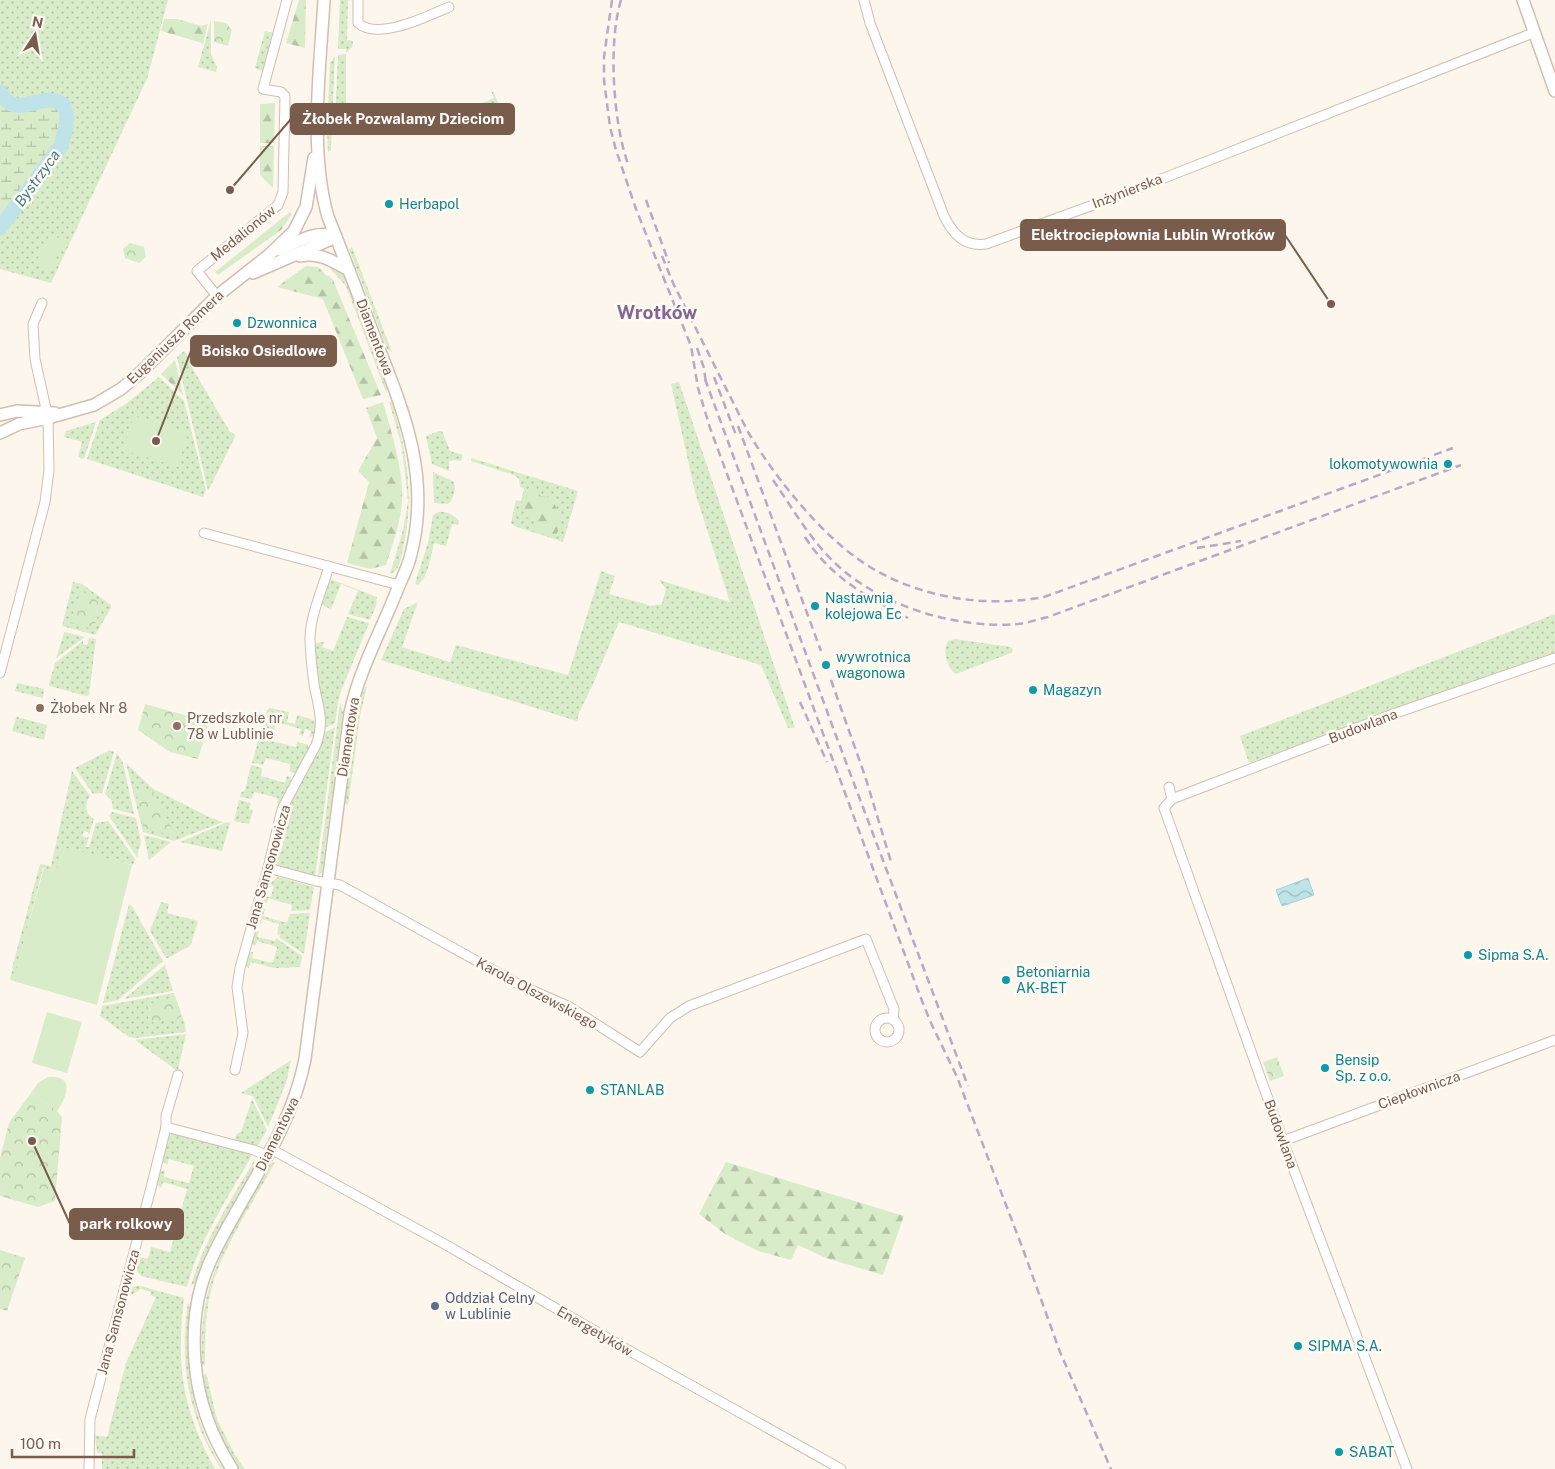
<svg xmlns="http://www.w3.org/2000/svg" width="1555" height="1469" viewBox="0 0 1555 1469" font-family="'Public Sans',sans-serif">
<style>
.grass{fill:url(#grass-dots)}
.forest{fill:url(#forest-firs)}
.wetland{fill:url(#wetland-marsh)}
.park{fill:url(#park-crowns)}
.pitch{fill:#d8ecc9}
.water{fill:url(#water-waves);stroke:#a5d3da}
.lines{fill:none;stroke-linecap:round;stroke-linejoin:round}
.river{stroke:#bfe3e8;stroke-width:15}
.minor-casing{stroke:#d1beb0;stroke-width:11}
.tertiary-casing{stroke:#d1beb0;stroke-width:14}
.minor{stroke:#fff;stroke-width:9}
.tertiary{stroke:#fff;stroke-width:11}
.rail{stroke:#b9a8c9;stroke-width:2.5;stroke-dasharray:8 5;stroke-linecap:butt}
.culture-dot{fill:#0f9aa8;stroke:#fffaf3;stroke-width:2}
.education-dot{fill:#8d6e63;stroke:#fffaf3;stroke-width:2}
.service-dot{fill:#5c6f8a;stroke:#fffaf3;stroke-width:2}
.labels{text-anchor:middle;dominant-baseline:central;stroke-width:5;stroke-linejoin:round;paint-order:stroke}
.street-label{font-size:14px;fill:#7a5c4d;stroke:#fffaf3}
.culture-label{font-size:14px;fill:#0d838f;stroke:#fffaf3;text-anchor:start}
.education-label{font-size:14px;fill:#785e54;stroke:#fffaf3;text-anchor:start}
.service-label{font-size:14px;fill:#4e5e75;stroke:#fffaf3;text-anchor:start}
.water-label{font-size:15px;font-style:italic;fill:#437c86;stroke:#fffaf3}
.district-label{font-size:19px;font-weight:bold;fill:#846695;stroke:#fffaf3}
.leader{fill:none;stroke:#7a5c4d;stroke-width:2}
.callout-dot{fill:#7a5c4d;stroke:#fffaf3;stroke-width:2}
.callout{fill:#7a5c4d;stroke:#7a5c4d;stroke-width:2}
.callout-label{font-size:15px;text-anchor:middle;font-weight:bold;fill:#fff}
</style>
<defs>
<pattern id="grass-dots" width="8" height="8" patternUnits="userSpaceOnUse" patternTransform="scale(1.25)"><rect width="8" height="8" fill="#d8ecc9"/><path d="M2 2h.1M6 6h.1" fill="none" stroke="#b4c2a5" stroke-width="1.8" stroke-linecap="round"/></pattern>
<pattern id="forest-firs" width="22" height="20" patternUnits="userSpaceOnUse" patternTransform="scale(1.25)"><rect width="22" height="20" fill="#d8ecc9"/><path d="M5 1l3.5 6h-7zM16 11l3.5 6h-7z" fill="#b4c2a5"/></pattern>
<pattern id="wetland-marsh" width="20" height="14" patternUnits="userSpaceOnUse" patternTransform="scale(1.25)"><rect width="20" height="14" fill="#d8ecc9"/><path d="M1 5h8M5 5V1M11 12h8M15 12V8" fill="none" stroke="#b4c2a5"/></pattern>
<pattern id="park-crowns" width="20" height="18" patternUnits="userSpaceOnUse" patternTransform="scale(1.25)"><rect width="20" height="18" fill="#d8ecc9"/><path d="M2 6a3 3 0 1 1 6 0M12 15a3 3 0 1 1 6 0" fill="none" stroke="#b4c2a5"/></pattern>
<pattern id="water-waves" width="16" height="10" patternUnits="userSpaceOnUse" patternTransform="scale(1.25)"><rect width="16" height="10" fill="#bfe3e8"/><path d="M0 5q4-4 8 0t8 0" fill="none" stroke="#a0bbbe"/></pattern>
</defs>
<rect width="100%" height="100%" fill="#fdf6ec"/>
<g class="grass">
<path d="M0,0H168L147,79L51,283L0,269Z"/>
<path d="M340,0H353L348,1L347,40L353,41L352,47L346,53V49H338Z"/>
<path d="M211,20V54L217,67L216,72L198,67Z"/>
<path d="M265,31L273,33L263,71L255,68Z"/>
<path d="M346,54V110L353,106V113L337,120L335,119L338,55Z"/>
<path d="M335,56L331,150L328,152L327,131L330,63Z"/>
<path d="M491,91L494,93L504,117L497,121L493,112L482,117L478,105L494,98Z"/>
<path d="M352,247L392,352L387,349L349,249Z"/>
<path d="M324,264L339,269L343,274L387,389L386,392L346,286L327,265L325,267Z"/>
<path d="M184,351L193,361L190,364L230,432L236,435L208,491L177,357Z"/>
<path d="M159,377L184,401L206,490L203,497L87,459L100,420L127,403Z"/>
<path d="M679,382L795,728H788L761,665L619,622L594,682L579,713L577,721L381,660L404,609L418,602L402,647L450,662L456,645L568,675L601,571L615,576L609,594L652,606L662,604L666,589L659,580L730,602L695,492L671,384Z"/>
<path d="M389,401L392,403C407,451 415,498 403,548C401,558 400,571 390,574L403,530L408,501L402,447Z"/>
<path d="M96,422L84,459L78,457L82,442L64,437L66,431Z"/>
<path d="M439,431H442L450,451L463,455L461,461L455,460L449,461V471L432,464L426,436Z"/>
<path d="M471,458L578,491L563,542L514,526L511,523L516,500L521,501L524,489L520,487L519,479L514,475L471,461Z"/>
<path d="M433,472L454,482C456,489 454,499 448,504L434,503Z"/>
<path d="M438,512C446,511 454,515 459,521L458,525L452,524L446,546L434,543C431,555 428,578 418,585L415,583L428,543L433,515Z"/>
<path d="M330,579L377,597L376,606L370,620L348,614L358,591L341,584L331,609L322,605Z"/>
<path d="M73,582L82,584L111,605V608L95,635L62,626Z"/>
<path d="M1555,614V652L1249,763L1240,736Z"/>
<path d="M347,617L369,623L341,691L338,702L335,723L323,729L321,696L314,649L316,643L324,642L322,647L333,651Z"/>
<path d="M65,632L85,637L56,658L64,633Z"/>
<path d="M89,638L96,639L89,695L86,696L50,686L49,684L55,663L83,641V644L87,645Z"/>
<path d="M955,639L1011,647L1013,650L1011,653L956,674C947,669 942,650 948,641Z"/>
<path d="M17,683L44,689L43,698L15,691Z"/>
<path d="M367,686L360,716L348,805L345,803C348,781 354,698 367,686Z"/>
<path d="M340,703L343,712L322,872L318,876Z"/>
<path d="M270,708L289,712L287,722L295,724L297,715L316,721L315,734L309,738L311,731L305,729L303,736L299,734L301,729L276,722L274,730L262,727L267,710Z"/>
<path d="M17,717L47,725L44,740L12,731L16,718Z"/>
<path d="M335,727L315,877L275,866L273,864L275,851L281,852L288,823L283,821L287,808L324,733Z"/>
<path d="M261,730L273,732L271,741L296,747L297,742L308,745L309,749L297,771L295,773L290,771V764L266,758L263,765L252,763Z"/>
<path d="M110,750L114,752L102,793L93,794L75,768Z"/>
<path d="M117,753L123,763L134,814L113,809L112,801L105,794Z"/>
<path d="M126,763L152,788L209,817L223,822L174,841L143,832Z"/>
<path d="M251,765L262,768L261,776L285,783L287,776L291,778L292,781L280,804L277,803L278,798L254,792L252,799L240,797L241,793L245,790Z"/>
<path d="M72,771L90,796C84,805 85,813 94,819L89,835L88,832L84,831L82,836L87,838L89,836L86,847H89L96,823L108,821L135,859L133,865L63,848L58,867L54,871L43,868L16,972L17,982L11,980L10,978L13,969L12,968L40,864L51,866Z"/>
<path d="M239,800L251,803L249,809L253,810L249,824L234,821Z"/>
<path d="M112,812L136,818L141,842L137,857L109,816Z"/>
<path d="M227,822L230,823L222,851L180,842Z"/>
<path d="M144,835L171,842L149,860Z"/>
<path d="M278,877L314,887L310,910L291,911L292,905L268,898L267,903L264,902L265,896L271,897L274,886L269,884Z"/>
<path d="M161,902L169,904L167,913L198,921L191,945L168,958H166L150,931Z"/>
<path d="M129,904L132,906L163,961L118,1000L103,1003Z"/>
<path d="M261,908L265,909L263,916L287,923L290,914L310,913L304,954L279,937L280,935L277,934L279,924L262,919L261,924L258,923Z"/>
<path d="M255,931H259L257,937L275,941L276,938L302,956L300,967L274,968L251,962L249,968L245,965L247,953L253,952L252,958L273,963L277,947L257,941L255,946L251,943Z"/>
<path d="M165,965L173,991L124,999Z"/>
<path d="M174,993L184,1021L186,1032L135,1038L129,1037L100,1016L102,1006Z"/>
<path d="M186,1034L178,1070H176L135,1040Z"/>
<path d="M291,1060L286,1083L268,1127L253,1096L241,1093Z"/>
<path d="M252,1099L267,1130L257,1147L239,1142L235,1139L237,1134L241,1132Z"/>
<path d="M172,1133L251,1153L252,1155C229,1197 199,1239 187,1287L141,1276L136,1270L139,1257L148,1259L151,1247L170,1252L175,1234L150,1227L148,1234L144,1229L147,1218L153,1216L152,1222L176,1229L187,1189L163,1182L161,1188L156,1184L161,1171L165,1170L164,1177L189,1183L194,1166L169,1159L167,1165L163,1162L168,1137Z"/>
<path d="M255,1159L254,1166L211,1243L195,1283L191,1286C203,1240 232,1199 255,1159Z"/>
<path d="M276,1161C255,1199 226,1242 213,1283C205,1310 205,1338 205,1366L202,1364V1361C201,1339 202,1317 207,1296C218,1248 248,1206 271,1164Z"/>
<path d="M135,1286H140L184,1298C176,1367 182,1408 215,1469H102V1453H97L95,1435L107,1437L126,1363L156,1297L150,1295L151,1292L141,1289L125,1299L131,1288Z"/>
<path d="M188,1302L190,1307C185,1367 190,1418 223,1469H221C188,1418 179,1361 188,1302Z"/>
<path d="M206,1373L217,1419L235,1455L245,1469H240C221,1441 207,1409 203,1376Z"/>
</g>
<g class="forest">
<path d="M299,0H306L305,48L286,43Z"/>
<path d="M164,19H177L201,26L208,24L203,44L199,42L161,31Z"/>
<path d="M275,103L274,143H260V104Z"/>
<path d="M260,146H274L273,188L260,175Z"/>
<path d="M290,212L292,214L281,230L218,275L215,272Z"/>
<path d="M306,266L318,267L327,276L328,275L333,280L381,395L363,399L323,299L277,287Z"/>
<path d="M175,360L183,395L161,374Z"/>
<path d="M383,402C391,432 404,470 402,501C401,523 392,545 386,565L370,569L347,563L369,482L358,471L377,438L366,408Z"/>
<path d="M528,489L536,492L541,496L552,498C557,508 565,528 554,536L546,532C542,534 539,534 536,531V521L524,516L525,512L521,504Z"/>
<path d="M726,1162L904,1216L883,1275L826,1258L798,1245L791,1260L758,1251L725,1234L699,1214Z"/>
</g>
<path class="wetland" d="M0,91C14,119 36,97 55,101C58,101 60,103 63,104L67,114L66,128L61,146L0,228Z"/>
<g class="park">
<path d="M214,21L226,23L232,30L228,46L214,42Z"/>
<path d="M130,243L144,247L146,257L139,263L125,258L123,249Z"/>
<path d="M81,590H83L102,605L93,629L70,623Z"/>
<path d="M145,704L209,722L198,759L170,752L138,730Z"/>
<path d="M136,790L152,791L175,834L173,836L143,827Z"/>
<path d="M176,999L181,1017L149,1023L146,1004Z"/>
<path d="M1277,1057L1284,1076L1270,1081L1263,1062Z"/>
<path d="M31,1093L57,1111L62,1117L55,1201L38,1207L0,1196V1158L9,1123Z"/>
<path d="M0,1250L25,1258L7,1311L0,1309Z"/>
</g>
<g class="pitch">
<path d="M50,234L65,241L49,272L35,264Z"/>
<path d="M134,416L188,432L178,467L123,450Z"/>
<path d="M63,847L132,865L97,1005L13,981L44,868L53,871L55,866L58,867Z"/>
<path d="M47,1012L82,1022L67,1073L32,1063Z"/>
<path d="M48,1077C75,1075 67,1097 57,1111L31,1093L38,1083Z"/>
</g>
<path class="water" d="M1308,878L1314,895L1282,906L1276,890Z"/>
<g class="lines">
<path class="river" d="M0,92C15,119 36,96 55,101C58,101 60,103 63,104L67,114L66,128L61,146L0,228"/>
<g class="minor-casing">
<g id="minor">
<path d="M358,0V23C378,41 428,16 449,7"/>
<path d="M864,0L870,23L944,216C953,234 964,247 986,244L1126,193L1533,33"/>
<path d="M217,296L197,271L278,205L283,192L285,96L281,92L263,89L287,0"/>
<path d="M204,533L399,585"/>
<path d="M0,673L45,502L49,470L48,418L35,359L33,324L42,303"/>
<path d="M1169,787L1172,799"/>
<path d="M268,868L316,881L340,885L520,985L568,1006L640,1052L670,1018L689,1006L866,939L894,1009L893,1020"/>
<circle cx="887" cy="1030" r="12"/>
<path d="M235,1070L243,1033L237,987L240,968L268,868L282,809L316,745C325,721 318,707 314,684C312,669 310,652 310,637C311,613 323,588 329,566"/>
<path d="M166,1127L254,1150L268,1156"/>
<path d="M1283,1141L1555,1040"/>
<path d="M271,1149L448,1246L628,1350L841,1469"/>
<path d="M89,1469L90,1419L151,1188L166,1127V1116L178,1075"/>
<path d="M1407,1469L1283,1141L1164,808L1172,799L1396,713L1555,658"/>
</g>
</g>
<g class="tertiary-casing">
<g id="tertiary">
<path d="M1523,0L1555,91"/>
<path d="M279,250C298,242 316,229 336,237"/>
<path d="M300,256C320,252 332,261 349,270"/>
<path d="M253,273L336,237"/>
<path d="M0,415L17,411L55,413"/>
<path d="M0,433L19,424L48,418L94,405L121,389L141,372L217,296L269,255L294,231L306,207L314,158"/>
<path d="M232,1469C211,1436 198,1401 195,1362C193,1337 194,1312 201,1287C208,1261 222,1237 235,1214C263,1164 294,1116 305,1059L350,713C359,671 380,633 396,593C401,580 408,568 411,554C431,477 404,412 376,341C360,300 345,259 328,217C309,151 320,69 324,0"/>
</g>
</g>
<use href="#minor" class="minor"/>
<use href="#tertiary" class="tertiary"/>
<g class="rail">
<path d="M612,0L604,57V80L610,127L616,150L636,209L691,346L698,388L710,428L922,1001L931,1023L957,1077L1024,1252L1060,1352L1111,1469"/>
<path d="M621,0C608,42 613,122 628,164"/>
<path d="M646,200L669,263"/>
<path d="M662,256L673,283L748,432C776,479 824,539 870,567C921,598 986,608 1044,597L1453,448"/>
<path d="M697,348L704,368L706,384"/>
<path d="M714,377L736,435"/>
<path d="M705,379L835,733L968,1086"/>
<path d="M738,426L821,651"/>
<path d="M773,480C793,509 811,541 837,565C883,607 957,629 1018,624C1028,623 1038,619 1048,617L1461,465"/>
<path d="M805,537C830,577 867,597 908,618"/>
<path d="M1197,548L1241,541"/>
<path d="M831,680L865,776L892,865"/>
<path d="M800,702L827,762"/>
</g>
</g>
<g class="culture-dot">
<circle cx="389" cy="204" r="5"/>
<circle cx="237" cy="323" r="5"/>
<circle cx="1448" cy="464" r="5"/>
<circle cx="815" cy="606" r="5"/>
<circle cx="826" cy="665" r="5"/>
<circle cx="1033" cy="690" r="5"/>
<circle cx="1468" cy="955" r="5"/>
<circle cx="1006" cy="980" r="5"/>
<circle cx="1325" cy="1068" r="5"/>
<circle cx="590" cy="1090" r="5"/>
<circle cx="1298" cy="1346" r="5"/>
<circle cx="1339" cy="1452" r="5"/>
</g>
<g class="education-dot">
<circle cx="40" cy="708" r="5"/>
<circle cx="177" cy="726" r="5"/>
</g>
<circle class="service-dot" cx="435" cy="1306" r="5"/>
<g class="labels">
<g class="street-label">
<text transform="translate(1127 191) rotate(-21)">Inżynierska</text>
<text transform="translate(243 233) rotate(-39)">Medalionów</text>
<text transform="translate(175 337) rotate(-44)">Eugeniusza Romera</text>
<text transform="translate(375 337) rotate(69)">Diamentowa</text>
<text transform="translate(1363 726) rotate(-21)">Budowlana</text>
<text transform="translate(348 737) rotate(-81)">Diamentowa</text>
<text transform="translate(268 867) rotate(-74)">Jana Samsonowicza</text>
<text transform="translate(537 993) rotate(28)">Karola Olszewskiego</text>
<text transform="translate(1419 1090) rotate(-20)">Ciepłownicza</text>
<text transform="translate(277 1134) rotate(-64)">Diamentowa</text>
<text transform="translate(1281 1134) rotate(70)">Budowlana</text>
<text transform="translate(118 1312) rotate(-75)">Jana Samsonowicza</text>
<text transform="translate(595 1331) rotate(30)">Energetyków</text>
</g>
<g class="culture-label">
<text x="399" y="204">Herbapol</text>
<text x="247" y="323">Dzwonnica</text>
<text x="1438" y="464" text-anchor="end">lokomotywownia</text>
<text x="825" y="598">Nastawnia<tspan x="825" dy="16">kolejowa Ec</tspan></text>
<text x="836" y="657">wywrotnica<tspan x="836" dy="16">wagonowa</tspan></text>
<text x="1043" y="690">Magazyn</text>
<text x="1478" y="955">Sipma S.A.</text>
<text x="1016" y="972">Betoniarnia<tspan x="1016" dy="16">AK-BET</tspan></text>
<text x="1335" y="1060">Bensip<tspan x="1335" dy="16">Sp. z o.o.</tspan></text>
<text x="600" y="1090">STANLAB</text>
<text x="1308" y="1346">SIPMA S.A.</text>
<text x="1349" y="1452">SABAT</text>
</g>
<g class="education-label">
<text x="50" y="708">Żłobek Nr 8</text>
<text x="187" y="718">Przedszkole nr<tspan x="187" dy="16">78 w Lublinie</tspan></text>
</g>
<g class="service-label">
<text x="445" y="1298">Oddział Celny<tspan x="445" dy="16">w Lublinie</tspan></text>
</g>
<g class="water-label">
<text transform="translate(37 178) rotate(-54)">Bystrzyca</text>
</g>
<g class="district-label">
<text x="657" y="312">Wrotków</text>
</g>
</g>
<path class="leader" d="M230 190L291 119M1331 304L1285 235M156 441L191 351M32 1141L70 1224"/>
<g class="callout-dot">
<circle cx="230" cy="190" r="5"/>
<circle cx="1331" cy="304" r="5"/>
<circle cx="156" cy="441" r="5"/>
<circle cx="32" cy="1141" r="5"/>
</g>
<g class="callout">
<rect x="291" y="104" width="223" height="30" rx="5"/>
<rect x="1021" y="220" width="264" height="30" rx="5"/>
<rect x="191" y="336" width="145" height="30" rx="5"/>
<rect x="70" y="1209" width="113" height="30" rx="5"/>
</g>
<g class="callout-label">
<text x="403" y="124">Żłobek Pozwalamy Dzieciom</text>
<text x="1153" y="240">Elektrociepłownia Lublin Wrotków</text>
<text x="264" y="356">Boisko Osiedlowe</text>
<text x="126" y="1229">park rolkowy</text>
</g>
<g transform="translate(35 35) rotate(12)" stroke="#fffaf3" stroke-width="4" paint-order="stroke">
<path d="M0-4L9 19L0 12L-9 19Z" fill="#7a5c4d"/>
<text y="-8" font-size="14" font-weight="bold" text-anchor="middle" fill="#7a5c4d">N</text>
</g>
<path d="M12 1449v8h122v-8" fill="none" stroke="#7a5c4d" stroke-width="2.5"/>
<text x="20" y="1449" font-size="15" fill="#7a5c4d" stroke="#fffaf3" stroke-width="4" paint-order="stroke">100 m</text>
</svg>
